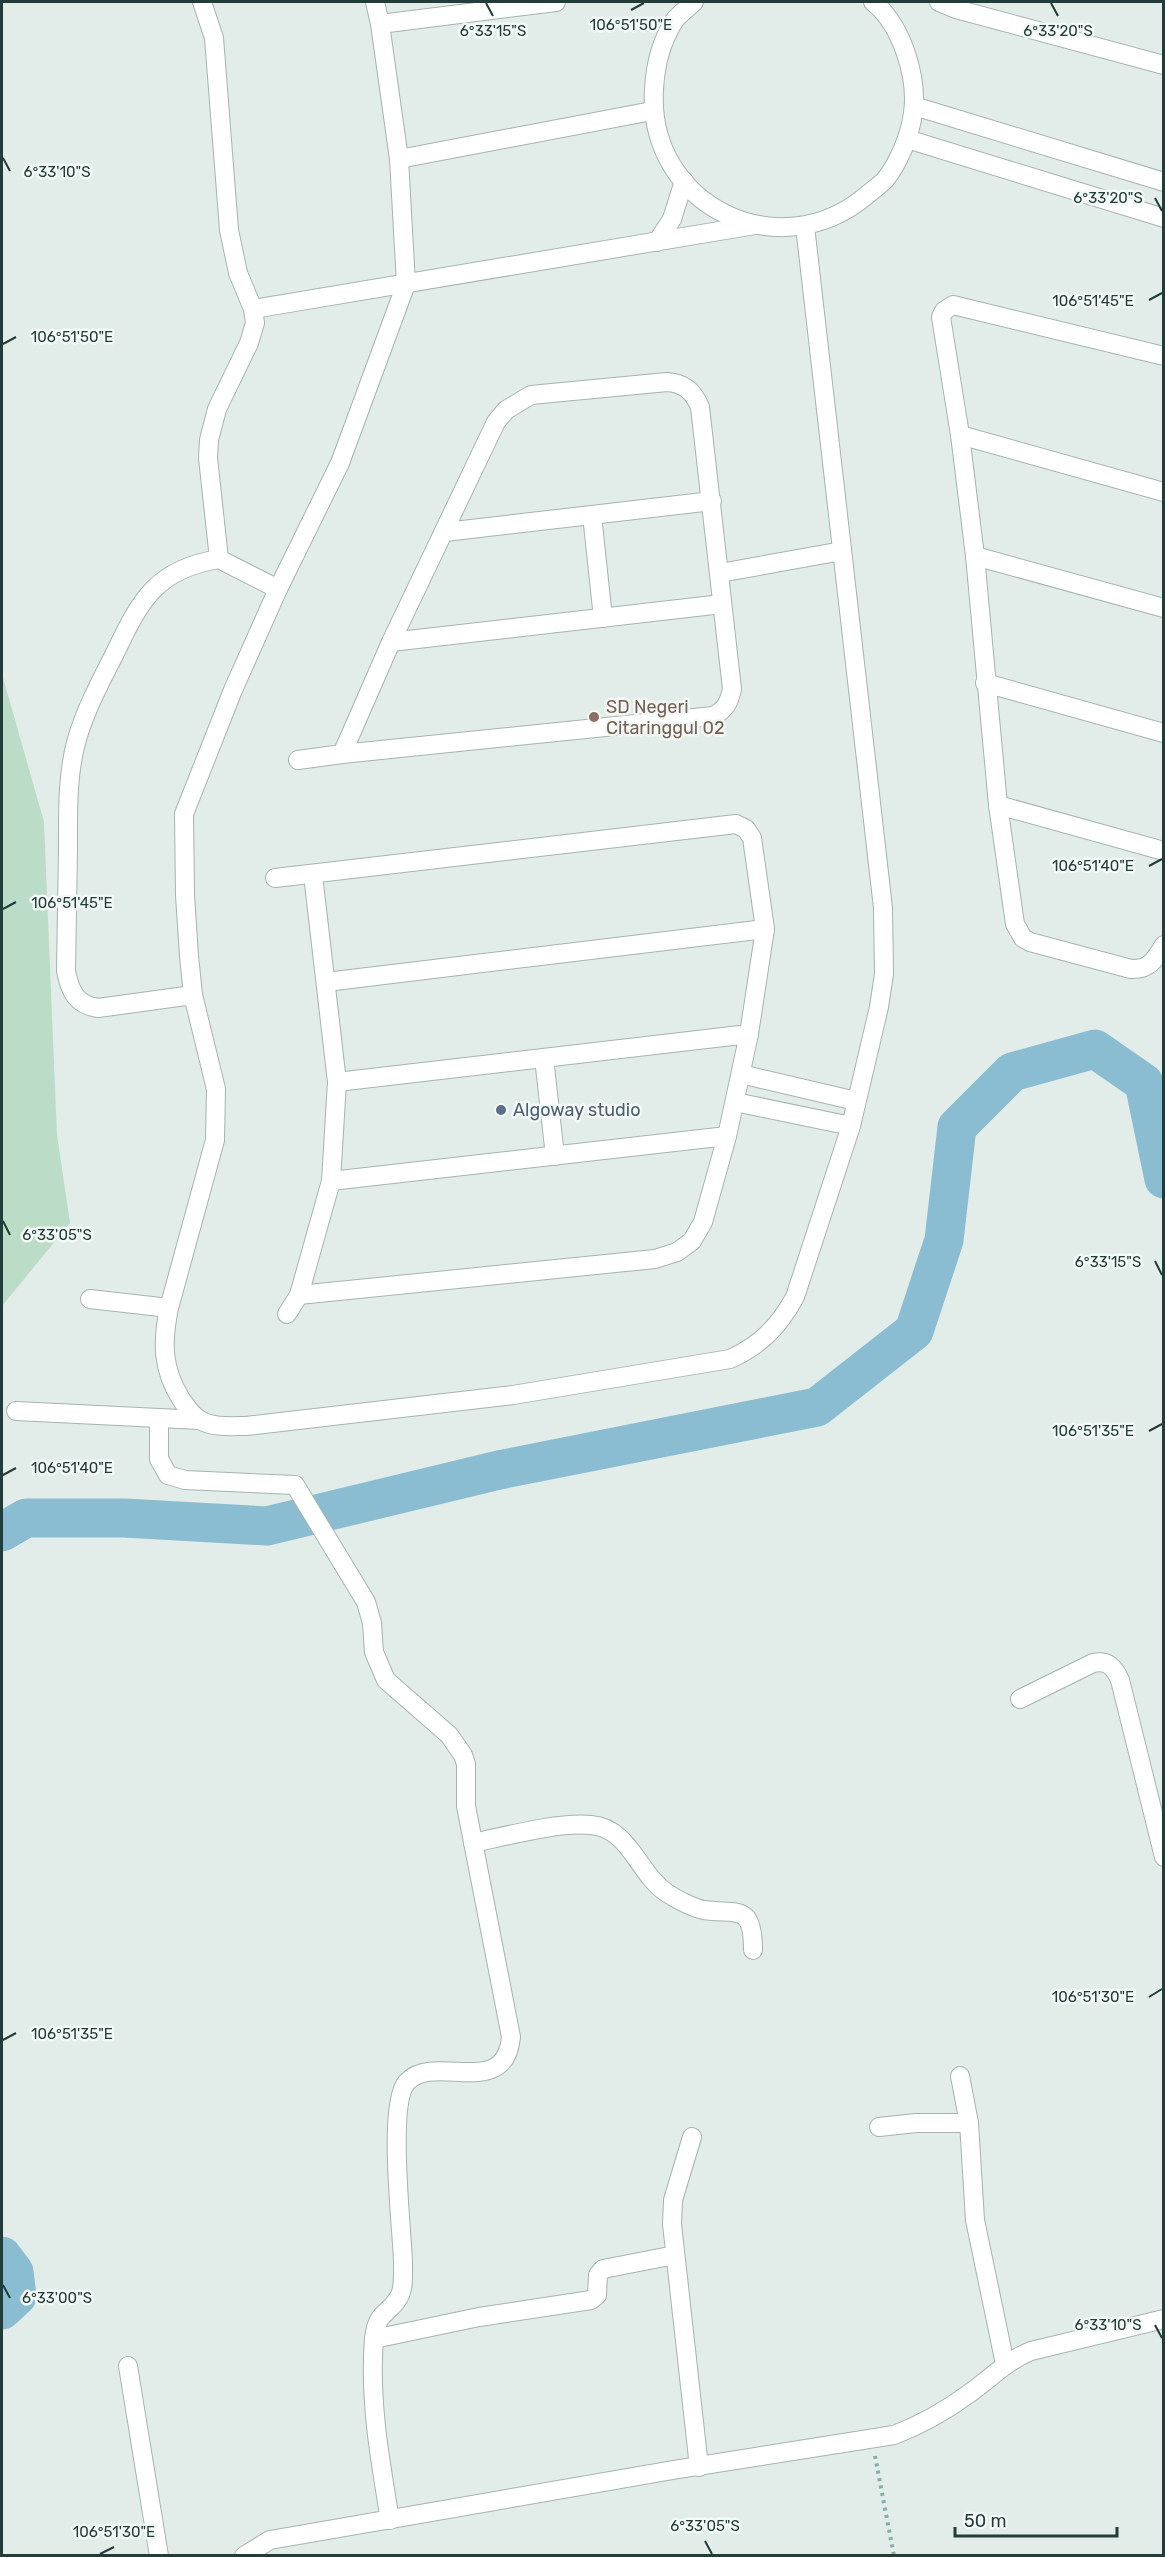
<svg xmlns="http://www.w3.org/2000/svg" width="1165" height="2557" viewBox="0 0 1165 2557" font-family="Rubik,sans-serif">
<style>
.green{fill:#bbddc8}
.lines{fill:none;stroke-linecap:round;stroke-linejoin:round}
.river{stroke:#8abdd1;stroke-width:39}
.minor-casing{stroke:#a5b4b1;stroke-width:20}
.path{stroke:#82b0a7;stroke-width:4;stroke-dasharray:3 4.5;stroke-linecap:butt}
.minor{stroke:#fff;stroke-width:18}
.ticks{fill:none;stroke:#223d39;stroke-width:2}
.education-dot{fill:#8d6e63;stroke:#f3f9f6;stroke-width:2}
.service-dot{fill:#5c6f8a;stroke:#f3f9f6;stroke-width:2}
.labels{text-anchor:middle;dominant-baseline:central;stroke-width:5;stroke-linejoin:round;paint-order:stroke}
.education-label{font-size:18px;fill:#785e54;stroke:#f3f9f6;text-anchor:start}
.service-label{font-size:18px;fill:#4e5e75;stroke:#f3f9f6;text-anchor:start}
.ticks-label{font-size:15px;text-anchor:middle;fill:#223d39;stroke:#f3f9f6;stroke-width:5;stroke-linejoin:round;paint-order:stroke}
</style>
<rect width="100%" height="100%" fill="#e2ece9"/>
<path class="green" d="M2,674L44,822L57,1135L70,1223L2,1306Z"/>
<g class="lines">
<g class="river">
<path d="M2,1532L26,1518H124L267,1526L499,1470L817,1407L914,1331L944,1240L957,1127L1012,1072L1095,1049L1144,1083L1164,1179"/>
<path d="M2,2256L14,2272L17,2296L2,2310"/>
</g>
<g class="minor-casing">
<g id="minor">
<path d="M202,2L214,38L229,230L238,273L253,309L255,323L249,343L217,409L209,440L208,458L219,559"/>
<path d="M375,2L380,24L399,159L406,284L340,463L278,589L233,690L184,814L185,895L189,956L193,995L216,1089L215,1140L169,1308C162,1342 162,1369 181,1399C186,1406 192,1416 200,1420C213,1428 232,1426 246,1426L513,1395L730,1359C761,1345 779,1326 795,1297L851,1126L879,1007L884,974L883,908L805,226"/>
<path d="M694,2C688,8 679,14 674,21C661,42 655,66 654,90C647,205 779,270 867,195C873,190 880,185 885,180C899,162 910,136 913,113C918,78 902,25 873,2"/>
<path d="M939,2L956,9L1164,65"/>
<path d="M380,24L556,2"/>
<path d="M914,106L1164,182"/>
<path d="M907,139L1164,218"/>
<path d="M399,159L652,111"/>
<path d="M657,242L672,219L684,181"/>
<path d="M253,309L755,225"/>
<path d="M1164,356L953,305L944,311L941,317L960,435L975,556L998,805L1015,924L1023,938L1030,942L1131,969C1149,970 1155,960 1164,945"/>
<path d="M960,435L1164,492"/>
<path d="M592,515L603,618"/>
<path d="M445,532L712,501"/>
<path d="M975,556L1164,608"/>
<path d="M720,573L842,551"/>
<path d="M391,642L722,604"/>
<path d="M985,683L1164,733"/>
<path d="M298,760L342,754L391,642L496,422L506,410L531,395L667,382C684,383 693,391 700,407L732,689C729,703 725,710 713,716L342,754"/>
<path d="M998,805L1164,851"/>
<path d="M275,878L736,824L746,829L752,838L765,929L749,1034L727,1136L703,1222L692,1241L677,1252L655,1259L299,1295"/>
<path d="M326,982L765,929"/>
<path d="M193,995L98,1008C76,1005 70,991 66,971C67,930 67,889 68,848C68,811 67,774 77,739C86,708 102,679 116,651C141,599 157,569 219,559L278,589"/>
<path d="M544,1058L555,1156"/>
<path d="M741,1074L856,1101"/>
<path d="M337,1082L749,1034"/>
<path d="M735,1102L851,1126"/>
<path d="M331,1181L727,1136"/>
<path d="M90,1299L169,1308"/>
<path d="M287,1314L299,1295L331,1181L337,1082L313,875"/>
<path d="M16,1411L200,1420"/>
<path d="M159,1418V1459L168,1475L185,1480L295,1485L366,1602L372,1623L374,1652L386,1680L449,1735L463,1755L466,1764V1806L511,2037C505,2101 434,2052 407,2082C387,2103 402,2228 403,2262C403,2272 404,2289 399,2297C388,2316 377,2310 374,2339C369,2399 380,2460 390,2520"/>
<path d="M1020,1699L1093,1663C1108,1660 1114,1667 1120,1680L1164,1857"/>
<path d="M473,1843C507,1836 557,1822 591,1825C630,1828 638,1874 667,1893C676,1899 693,1908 704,1910C736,1915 753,1902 753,1950"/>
<path d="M960,2076L969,2123L975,2220L1005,2364"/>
<path d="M879,2127L916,2123H969"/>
<path d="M692,2137L673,2200L672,2224L699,2467"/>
<path d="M374,2339L479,2317L591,2300L597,2295L598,2275L603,2269L675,2255"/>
<path d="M128,2366L159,2556"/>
<path d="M244,2556L270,2540L673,2470L894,2435C920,2425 944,2412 967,2395C989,2380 1006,2361 1031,2351L1164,2319"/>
</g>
</g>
<path class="path" d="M875,2456L894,2556"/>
<use href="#minor" class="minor"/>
</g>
<path class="ticks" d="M486,3L493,16M1051,3L1058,16M631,10L644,3M3,158L10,171M1155,198L1162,211M1149,300L1162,293M3,344L16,337M1149,866L1162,859M3,909L16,902M3,1221L10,1235M1155,1261L1162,1275M1149,1431L1162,1424M3,1475L16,1468M1149,1997L1162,1989M3,2040L16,2033M3,2285L10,2298M1155,2325L1162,2338M705,2541L712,2554M100,2554L114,2547"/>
<circle class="education-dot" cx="594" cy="717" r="6"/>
<circle class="service-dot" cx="501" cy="1110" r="6"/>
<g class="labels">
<g class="education-label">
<text x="606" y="707">SD Negeri<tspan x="606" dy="21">Citaringgul 02</tspan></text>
</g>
<g class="service-label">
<text x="513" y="1110">Algoway studio</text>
</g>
</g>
<g class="ticks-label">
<text x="631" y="30">106°51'50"E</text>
<text x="493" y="36">6°33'15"S</text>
<text x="1058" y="36">6°33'20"S</text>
<text x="57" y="177">6°33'10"S</text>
<text x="1108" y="203">6°33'20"S</text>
<text x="1093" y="306">106°51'45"E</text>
<text x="72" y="342">106°51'50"E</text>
<text x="1093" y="871">106°51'40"E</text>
<text x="72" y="908">106°51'45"E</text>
<text x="57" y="1240">6°33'05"S</text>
<text x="1108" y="1267">6°33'15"S</text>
<text x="1093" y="1436">106°51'35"E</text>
<text x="72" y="1473">106°51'40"E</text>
<text x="1093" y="2002">106°51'30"E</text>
<text x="72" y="2039">106°51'35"E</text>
<text x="57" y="2303">6°33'00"S</text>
<text x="1108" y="2330">6°33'10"S</text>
<text x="705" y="2531">6°33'05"S</text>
<text x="114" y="2537">106°51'30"E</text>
</g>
<rect width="1165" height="2557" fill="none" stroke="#223d39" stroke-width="6"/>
<path d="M955 2527v9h162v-9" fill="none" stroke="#223d39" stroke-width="3"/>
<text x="964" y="2527" font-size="18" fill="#223d39" stroke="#f3f9f6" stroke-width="4.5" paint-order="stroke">50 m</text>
</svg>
